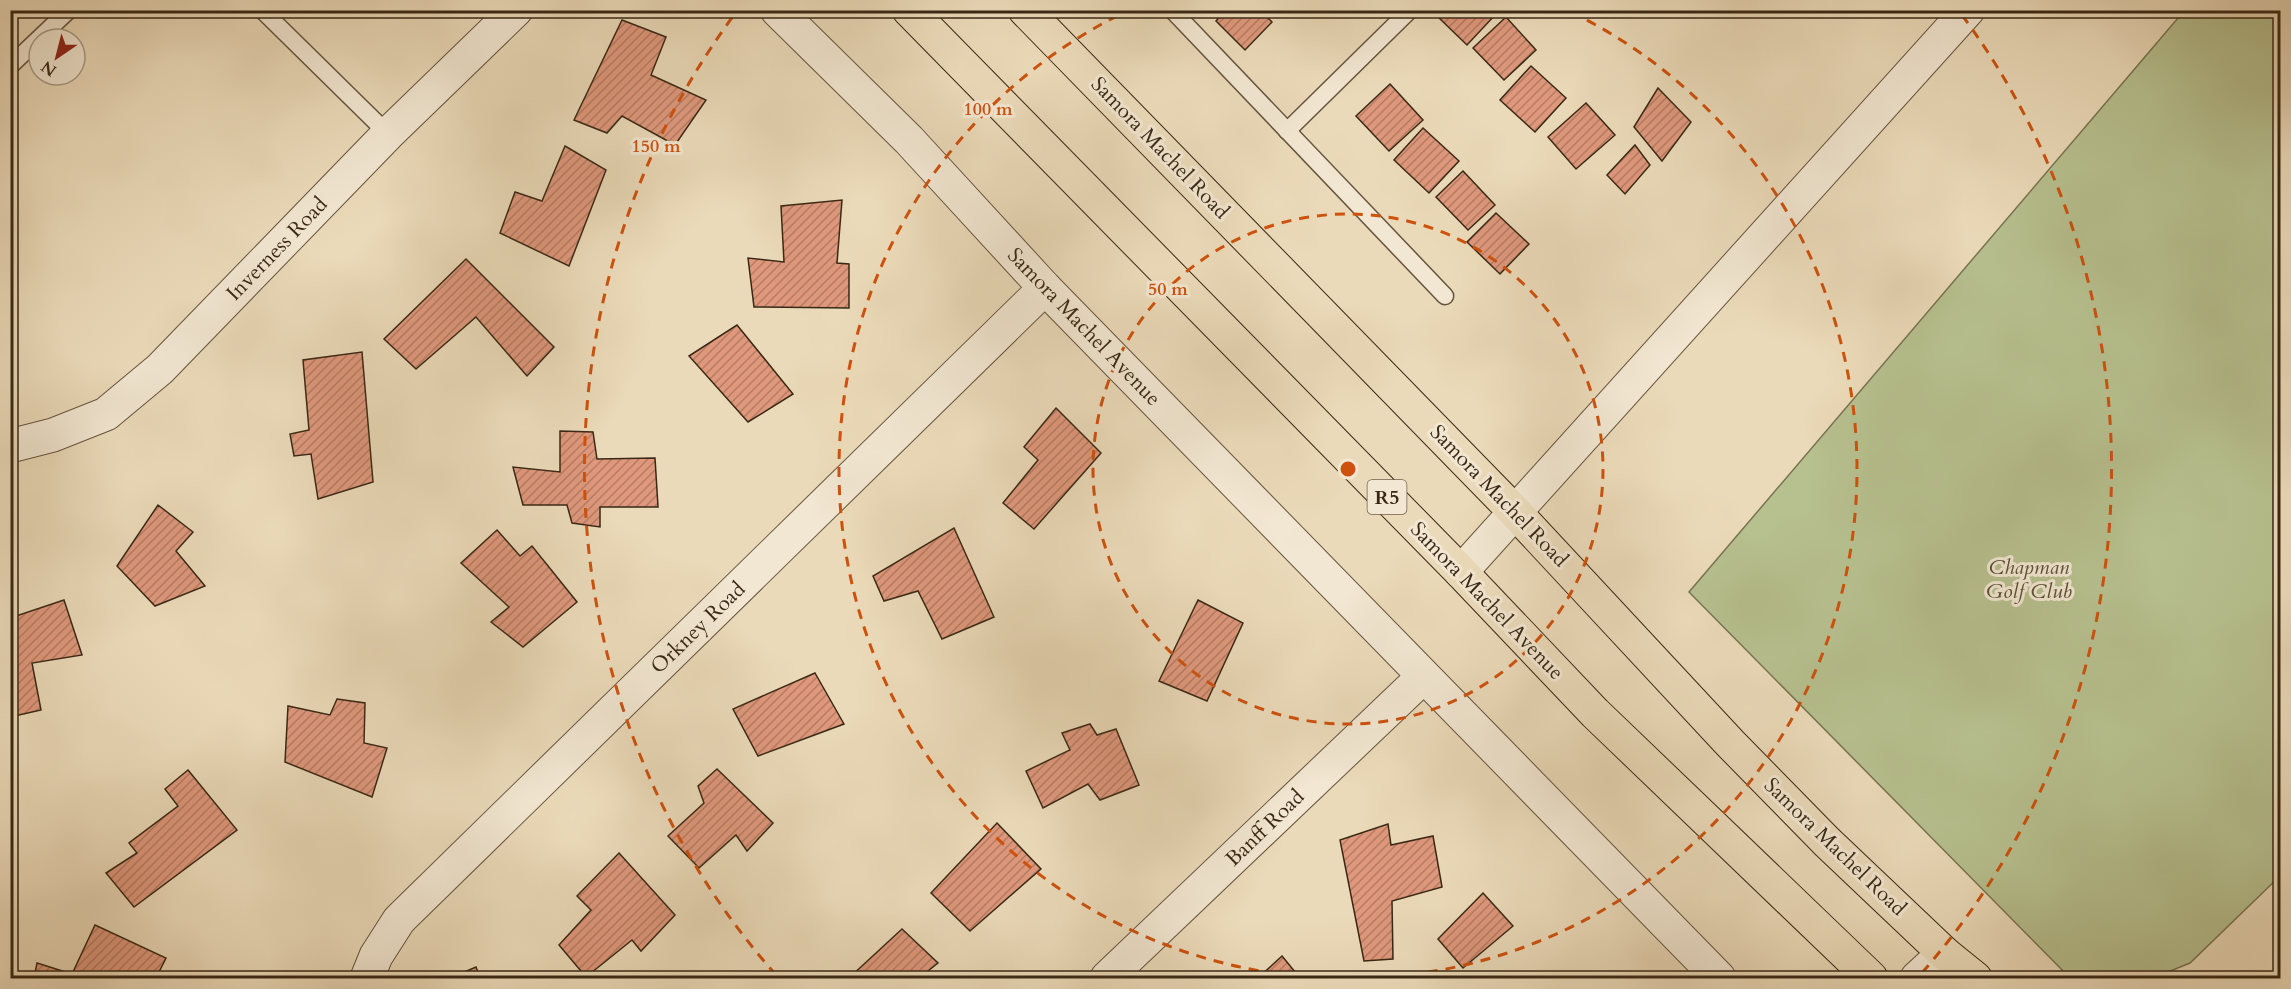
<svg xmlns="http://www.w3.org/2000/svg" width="2291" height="989" viewBox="0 0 2291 989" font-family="Cardo,serif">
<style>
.grass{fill:#b7c08f;stroke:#787452;stroke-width:1.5}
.building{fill:url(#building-hatch);stroke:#392815;stroke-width:1.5}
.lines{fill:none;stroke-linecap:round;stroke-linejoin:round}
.service-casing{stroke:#66543e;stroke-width:19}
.minor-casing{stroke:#66543e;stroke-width:35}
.trunk-casing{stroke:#392815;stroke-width:35}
.service{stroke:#f2e7d2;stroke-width:16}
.minor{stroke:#f2e7d2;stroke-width:33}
.trunk{stroke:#ebdab9;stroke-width:33}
.ring{fill:none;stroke:#ce520d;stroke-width:3;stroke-dasharray:10 8}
.labels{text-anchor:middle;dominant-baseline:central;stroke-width:6;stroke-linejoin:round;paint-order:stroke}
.shield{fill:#f2e7d2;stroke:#70614e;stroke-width:1.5}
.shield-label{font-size:20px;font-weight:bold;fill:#392815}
.street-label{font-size:21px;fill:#392815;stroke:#f2e7d2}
.park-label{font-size:21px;font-style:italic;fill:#584e34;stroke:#f2e7d2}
.centre{fill:#ce520d;stroke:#f2e7d2;stroke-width:3}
.ring-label{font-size:18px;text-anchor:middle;font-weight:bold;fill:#ce520d;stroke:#f2e7d2;stroke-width:6;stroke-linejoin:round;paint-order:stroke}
</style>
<defs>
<pattern id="building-hatch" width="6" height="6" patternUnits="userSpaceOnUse" patternTransform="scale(1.5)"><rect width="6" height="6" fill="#df987c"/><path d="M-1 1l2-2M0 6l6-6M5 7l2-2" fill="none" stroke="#b67c64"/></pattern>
</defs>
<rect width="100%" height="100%" fill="#ebdab9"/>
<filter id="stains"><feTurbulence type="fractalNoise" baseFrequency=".00333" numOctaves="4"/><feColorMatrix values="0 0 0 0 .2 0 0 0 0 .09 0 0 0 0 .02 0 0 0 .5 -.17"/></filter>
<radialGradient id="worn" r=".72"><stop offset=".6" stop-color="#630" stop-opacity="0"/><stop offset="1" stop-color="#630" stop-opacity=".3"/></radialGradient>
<path class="grass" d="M2184,11H2280V876L2190,963L2153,978H2070L1689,592Z"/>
<g class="building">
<path d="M1226,10H1260L1272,22L1245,50L1216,21Z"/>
<path d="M1437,10H1491L1495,15L1467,45L1435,14Z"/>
<path d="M1506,17L1536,50L1504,80L1473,48Z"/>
<path d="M622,20L666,37L651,75L706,100L675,145L622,116L607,133L574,120Z"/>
<path d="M1531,66L1566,98L1535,132L1500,100Z"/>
<path d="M1390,84L1423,120L1389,151L1356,116Z"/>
<path d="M1658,88L1691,122L1662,161L1634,127Z"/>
<path d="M1586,103L1615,135L1576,169L1548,137Z"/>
<path d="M1423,128L1459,161L1429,193L1394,160Z"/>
<path d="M1635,145L1650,165L1625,194L1607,175Z"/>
<path d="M565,146L606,170L569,266L500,233L515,192L542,201Z"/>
<path d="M1463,171L1495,205L1468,230L1436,197Z"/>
<path d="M842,200L837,263L849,264V308L754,307L748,258L784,262L781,206Z"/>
<path d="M1496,213L1529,244L1500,274L1467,242Z"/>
<path d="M466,259L554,347L527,376L476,317L416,369L384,339Z"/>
<path d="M737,325L793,394L748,422L689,356Z"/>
<path d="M362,352L373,482L318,499L311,454L294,456L290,434L309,430L303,360Z"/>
<path d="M1056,408L1101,453L1034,529L1003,503L1038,460L1024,447Z"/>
<path d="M560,431L593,432L597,459L655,458L658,507H600V527L572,523L567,505H523L513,467L560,472Z"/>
<path d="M158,505L193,532L176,551L205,586L155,606L117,566Z"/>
<path d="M954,528L994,617L942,639L918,591L884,601L873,576Z"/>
<path d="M497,530L520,556L532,546L577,602L523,647L491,622L509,607L461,563Z"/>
<path d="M64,600L82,655L32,663L41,710L10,717V618Z"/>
<path d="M1198,600L1243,623L1207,701L1159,681Z"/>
<path d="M815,673L844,724L758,756L733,709Z"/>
<path d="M337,699L365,703L364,743L387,748L372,797L285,762L288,706L330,715Z"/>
<path d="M1090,724L1097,735L1116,729L1139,785L1100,800L1088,784L1043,808L1026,771L1070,750L1062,733Z"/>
<path d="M717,769L773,823L747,851L736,835L699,868L668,836L704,803L698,786Z"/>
<path d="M188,770L237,830L134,907L106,873L137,853L129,843L178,806L165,789Z"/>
<path d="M997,823L1041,869L970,931L931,893Z"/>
<path d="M1388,824L1391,845L1433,836L1442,887L1392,901L1393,959L1364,961L1340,840Z"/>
<path d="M619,853L675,915L641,951L632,940L586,977L559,945L591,910L577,896Z"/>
<path d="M1483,893L1513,926L1463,968L1438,939Z"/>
<path d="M95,925L166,958L156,978H34L37,963L72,974Z"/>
<path d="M902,929L938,963L919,978H849Z"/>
<path d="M1282,956L1300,978H1258Z"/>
<path d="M476,967L480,978H450Z"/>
</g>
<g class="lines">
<g class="service-casing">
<g id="service">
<path d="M262,10L388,134"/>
<path d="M1172,10L1445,296"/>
<path d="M10,66L69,10"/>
<path d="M1287,131L1410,10"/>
</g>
</g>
<g class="minor-casing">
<g id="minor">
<path d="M777,10L909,140L1045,288L1719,978"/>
<path d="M10,446L53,435L106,414L160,369L388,134L516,10"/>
<path d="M1461,572L1968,10"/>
<path d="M367,978L376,956L399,920L1045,288"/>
<path d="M1107,978L1423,677"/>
<path d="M1917,978L1944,953"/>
</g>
</g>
<g class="trunk-casing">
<g id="trunk">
<path d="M909,10L1461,572L1595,713L1871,978"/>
<path d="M1025,10L1515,512L1730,743L1827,842L1944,953L1975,978"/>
</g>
</g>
<use href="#service" class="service"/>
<use href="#minor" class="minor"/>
<use href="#trunk" class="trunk"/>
</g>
<g class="ring">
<circle cx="1348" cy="469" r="255"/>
<path d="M1571 12A509 509 0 1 1 1125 12"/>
<path d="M776 975A764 764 0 0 1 734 15M1962 15A764 764 0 0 1 1920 975"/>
</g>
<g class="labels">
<rect class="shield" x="1367.5" y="480" width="39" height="34" rx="4.5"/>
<g class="shield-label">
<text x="1387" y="497">R5</text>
</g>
<g class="street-label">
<text transform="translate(1160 148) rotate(46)">Samora Machel Road</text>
<text transform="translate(277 249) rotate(-46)">Inverness Road</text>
<text transform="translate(1084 327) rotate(46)">Samora Machel Avenue</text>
<text transform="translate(1499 496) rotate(46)">Samora Machel Road</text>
<text transform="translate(1487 601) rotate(46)">Samora Machel Avenue</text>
<text transform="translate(698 628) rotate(-44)">Orkney Road</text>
<text transform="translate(1265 828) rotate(-44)">Banff Road</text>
<text transform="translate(1835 847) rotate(44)">Samora Machel Road</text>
</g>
<g class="park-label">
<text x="2029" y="567">Chapman<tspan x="2029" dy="24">Golf Club</tspan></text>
</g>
</g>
<circle cx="1348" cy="469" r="9" class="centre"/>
<g class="ring-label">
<text x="988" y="115">100 m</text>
<text x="656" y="152">150 m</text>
<text x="1168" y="295">50 m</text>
</g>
<rect width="2291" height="989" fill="none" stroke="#ebdab9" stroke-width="36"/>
<rect x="12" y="12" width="2267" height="965" fill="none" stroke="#392815" stroke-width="3"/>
<rect x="18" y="18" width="2255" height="953" fill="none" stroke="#392815" stroke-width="1.5"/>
<g transform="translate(57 57) rotate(215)"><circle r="28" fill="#f2e7d2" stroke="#a89b86" stroke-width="1.5"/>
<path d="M0-4.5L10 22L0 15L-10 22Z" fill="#8f2418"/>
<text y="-9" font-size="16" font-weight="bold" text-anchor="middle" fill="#392815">N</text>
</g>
<rect width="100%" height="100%" filter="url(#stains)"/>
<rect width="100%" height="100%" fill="url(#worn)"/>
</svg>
